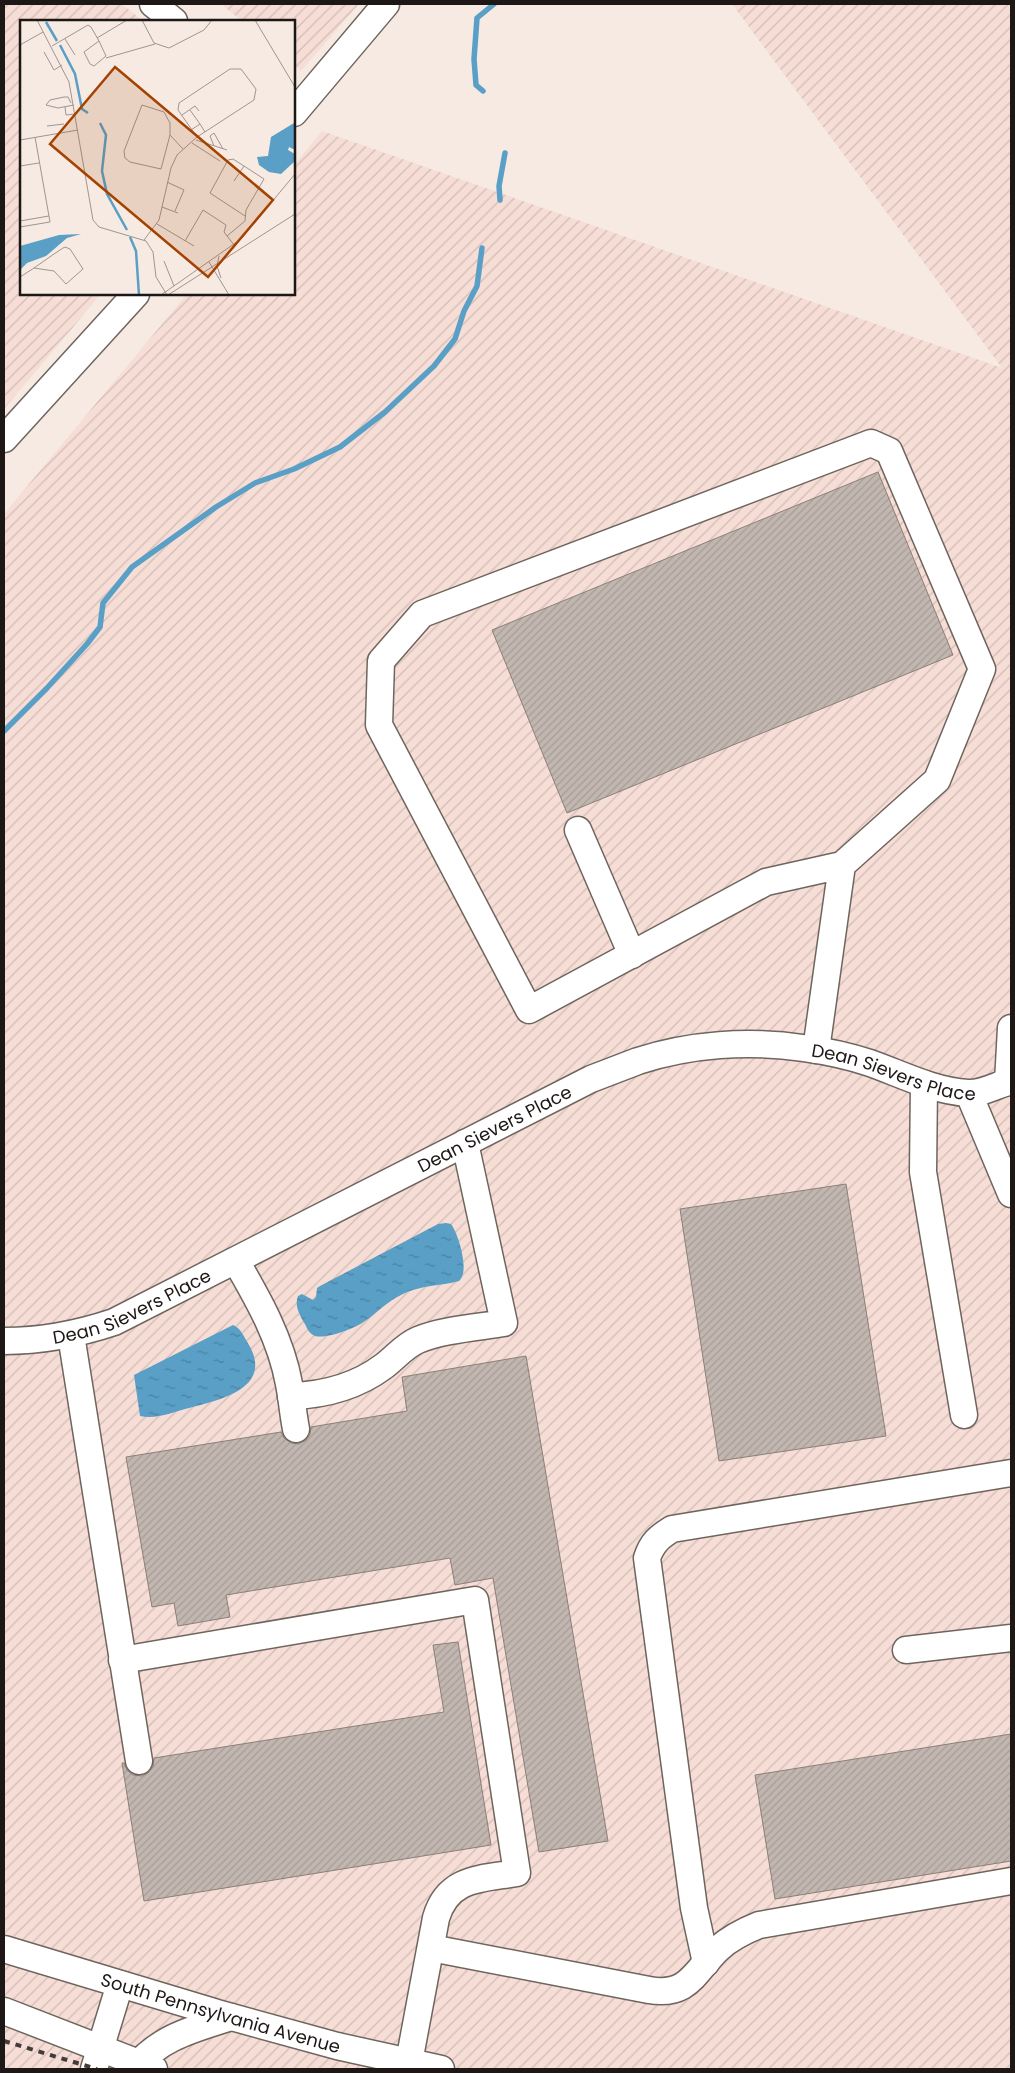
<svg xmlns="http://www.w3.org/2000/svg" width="1015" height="2073" viewBox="0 0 1015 2073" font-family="Poppins,sans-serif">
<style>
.industrial{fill:url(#industrial-furrows)}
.water{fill:url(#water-ripples)}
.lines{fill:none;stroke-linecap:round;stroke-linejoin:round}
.stream{stroke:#599fc6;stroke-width:5.5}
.building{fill:url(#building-hatch);stroke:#8b7f7a}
.minor-casing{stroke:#6f655e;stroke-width:29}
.minor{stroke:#fff;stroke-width:26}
.rail{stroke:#423b39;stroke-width:4;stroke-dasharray:6 6;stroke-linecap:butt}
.labels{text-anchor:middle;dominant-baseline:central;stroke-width:4;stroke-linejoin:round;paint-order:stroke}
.street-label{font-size:18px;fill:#1d1816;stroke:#fef9f6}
.inset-river{fill:none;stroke:#599fc6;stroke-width:2.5}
.inset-road{fill:none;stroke:#9f9691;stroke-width:1}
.view{fill:#a44200;fill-opacity:0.15;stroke:#a44200;stroke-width:2.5}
.inset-edge{fill:none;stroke:#1d1816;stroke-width:2.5}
</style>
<defs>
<pattern id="industrial-furrows" width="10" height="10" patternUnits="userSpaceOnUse" patternTransform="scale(1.25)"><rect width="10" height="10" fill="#f6ddd5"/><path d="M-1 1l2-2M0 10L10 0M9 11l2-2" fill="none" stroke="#d2bdb6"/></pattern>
<pattern id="water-ripples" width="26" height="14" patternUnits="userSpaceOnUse" patternTransform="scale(1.25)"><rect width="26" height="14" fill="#599fc6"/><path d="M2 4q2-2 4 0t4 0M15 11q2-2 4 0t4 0" fill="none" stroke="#4981a0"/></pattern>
<pattern id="building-hatch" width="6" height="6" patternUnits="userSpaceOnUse" patternTransform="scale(1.25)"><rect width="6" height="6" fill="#c2b6b0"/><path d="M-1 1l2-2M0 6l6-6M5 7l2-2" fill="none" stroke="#a69c97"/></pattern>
</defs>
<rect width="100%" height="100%" fill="#f6eae3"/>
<g class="industrial">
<path d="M4,4H122L143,21H21V294H101L4,409Z"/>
<path d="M221,4H359L301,71L294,65V21H242Z"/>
<path d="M732,4H1011V2069H4V514L187,294H294V165L322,131L1002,368Z"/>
</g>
<g class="water">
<path d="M446,1223L451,1224C459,1235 470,1272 459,1281C440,1286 421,1285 403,1294C387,1301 376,1314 362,1323C353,1329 326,1339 315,1336C310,1334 307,1329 305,1324C300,1316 294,1305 298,1296L302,1294L313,1300L316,1297L317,1288L320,1286L438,1224Z"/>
<path d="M233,1325C241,1328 244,1337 249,1345C274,1389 218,1400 189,1408C173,1412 156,1420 140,1416L134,1375Z"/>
</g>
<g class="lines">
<g class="stream">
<path d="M483,91L476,85L474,59L477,18L494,4"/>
<path d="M500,200L499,186L505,153"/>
<path d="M4,731L47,688L87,644L100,627L103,603L132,567L216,507L255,483L294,469L340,447L385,412L434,366L455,339L464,311L477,286L482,248"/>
</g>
</g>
<g class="building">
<path d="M878,472L953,655L567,813L492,630Z"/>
<path d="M846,1184L886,1436L719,1461L680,1209Z"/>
<path d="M526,1356L608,1841L539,1852L493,1578L455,1585L450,1558L226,1595L230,1617L178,1626L174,1603L152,1607L126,1457L281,1432L284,1438L291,1443L299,1444L306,1440L310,1434L311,1427L407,1411L402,1377Z"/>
<path d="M458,1642L491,1845L144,1901L122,1763H124L127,1770L133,1775L142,1776L148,1773L153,1767L154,1758L444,1712L433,1645Z"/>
<path d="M1011,1734V1861L775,1899L755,1775Z"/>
</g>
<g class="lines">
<g class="minor-casing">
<g id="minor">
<path d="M153,4L174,21"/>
<path d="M294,113L386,4"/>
<path d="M4,439L136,294"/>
<path d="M578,830L632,955"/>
<path d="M816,1050L842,865L937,780L982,669L889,451L871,443L422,614L381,661L379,725L529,1010L766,882L842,865"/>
<path d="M1008,1082L1011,1028"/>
<path d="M924,1084L923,1172L964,1415"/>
<path d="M969,1094L1011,1194"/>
<path d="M236,1261C258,1299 281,1339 289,1384C292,1399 293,1414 296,1429"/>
<path d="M71,1335L139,1761"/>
<path id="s1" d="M4,1341C42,1341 78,1334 114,1322L591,1079C607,1073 622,1067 638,1061C690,1044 749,1040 803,1048C825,1051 849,1056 870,1063C901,1074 934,1091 968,1093C981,1094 995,1086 1008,1082"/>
<path d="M291,1396C325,1395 356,1387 384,1366C396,1357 404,1346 418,1340C440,1330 479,1327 504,1323L465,1143"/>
<path d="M906,1650L1011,1638"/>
<path d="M122,1660L475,1600L517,1873C481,1879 448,1877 436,1918L409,2062"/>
<path d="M431,1948L649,1990C689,1997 695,1971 718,1949C730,1938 744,1931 759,1925L1011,1881"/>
<path id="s2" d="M4,1949L217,2013L337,2046L441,2069"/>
<path d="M706,1963L694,1908L647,1558C652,1543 659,1537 672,1529L1011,1473"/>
<path d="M4,2011L154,2069"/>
<path d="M94,2069L120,1984"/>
<path d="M134,2069C159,2037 194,2029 231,2017"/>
</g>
</g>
<use href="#minor" class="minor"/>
<path class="rail" d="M4,2041L97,2069"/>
</g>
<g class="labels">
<g class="street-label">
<text stroke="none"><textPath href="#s1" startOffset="959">Dean Sievers Place</textPath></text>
<text stroke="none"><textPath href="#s1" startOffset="539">Dean Sievers Place</textPath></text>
<text stroke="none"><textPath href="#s1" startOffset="134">Dean Sievers Place</textPath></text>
<text stroke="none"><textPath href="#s2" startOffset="226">South Pennsylvania Avenue</textPath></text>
</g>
</g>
<g transform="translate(20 20)">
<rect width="275" height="275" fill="#f6eae3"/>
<path d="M274,103L275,130L269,127L268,130L275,134V141L261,154L249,152L239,145L237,137L248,136L251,117ZM61,214L47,218L26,236L7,243L0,250V226L39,215Z" fill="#599fc6"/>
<path class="inset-river" d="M26,2L37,21M40,25L55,54L62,89L68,93M80,103L86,115L82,151L87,174L107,210M110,217L116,231L119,275"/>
<path class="inset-road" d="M17,0L49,62L73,200L79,207L126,221L133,232L136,257L147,275M122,0L134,23L149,28L184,10L192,0M235,0L275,67M77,18L107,0M45,19L55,35M0,25L23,12M32,26L68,5L71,7L79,21L86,36L74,46L70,44L64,32L79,21M24,32L34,50L42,45M86,38L135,24M51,83L48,77H44L30,80L26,85L38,88L54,85M45,87L46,95L55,94M170,90L180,104M162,95L175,86L179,91M27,106L44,104M171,110L180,104L185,112M150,115L141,149L110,142L105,138L104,131L122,85L144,92L150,103V115L163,129M0,120L58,110M176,120L207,130M172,123L200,141M194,126L190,116L194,113L203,129M0,146L19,143M224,146L213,139L208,140L190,173L225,196M147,162L164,170L155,191M142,187L158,193M0,201L29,196M137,204L174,226M0,207L30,202L15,117M207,216L225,201L226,190L244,159L224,146L214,161M124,220L139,200L151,148L157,135L177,117L234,80L236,69L221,49H210L159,83L158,90L177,117M165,221L183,190L206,205L204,212L214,225M199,236L197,246L201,258M144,241L154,266M189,242L209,275M0,257L14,248L34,234L43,228L45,227L50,229L63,249L46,264L34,251L14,248M141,275L221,219L275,154M148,275L275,194"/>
<path class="view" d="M95,47L253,180L188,257L30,124Z"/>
<rect width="275" height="275" class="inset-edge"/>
</g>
<rect width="1015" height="2073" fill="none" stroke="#1d1816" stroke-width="10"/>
</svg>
